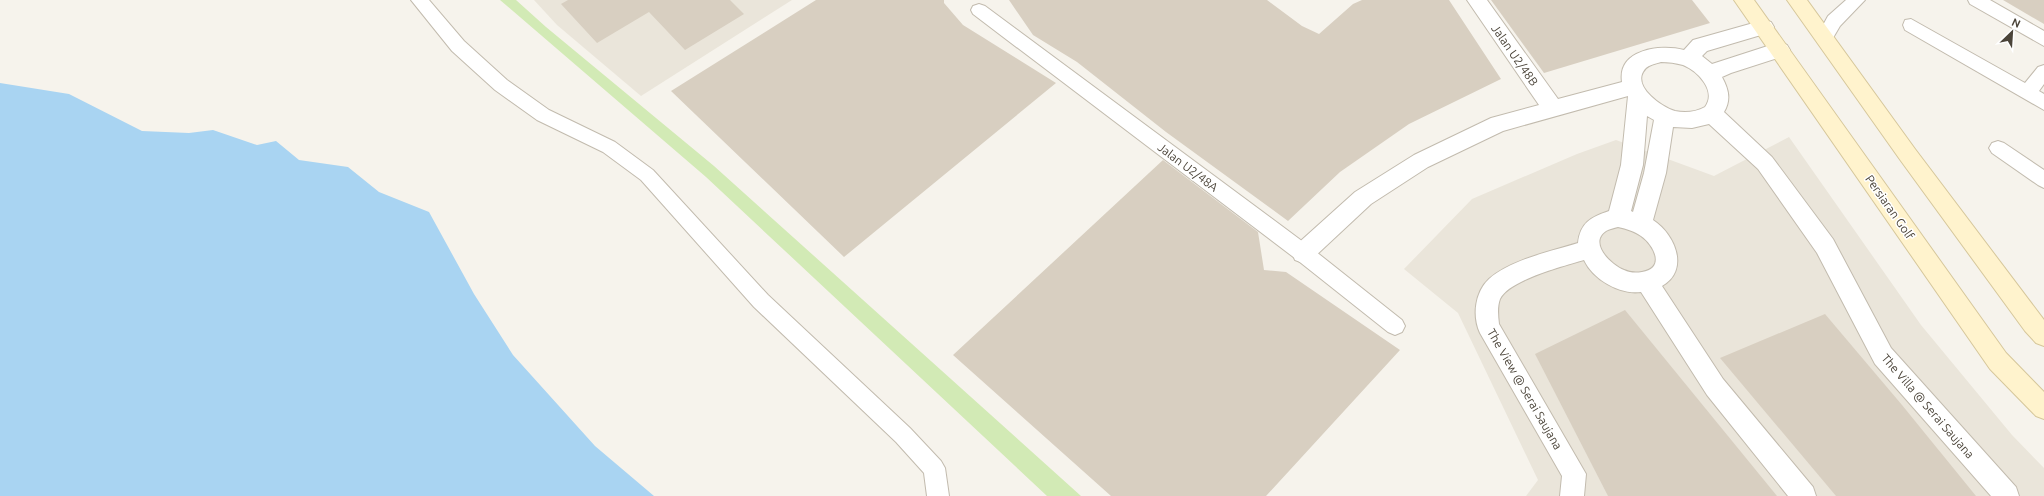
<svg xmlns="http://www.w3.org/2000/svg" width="2044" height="496" viewBox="0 0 2044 496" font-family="Ubuntu,sans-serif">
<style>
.residential{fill:#eae5da}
.green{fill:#d2eab5}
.water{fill:#a9d4f2}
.building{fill:#d8cfc1}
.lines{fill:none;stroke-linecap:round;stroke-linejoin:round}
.lane-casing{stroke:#c2bbae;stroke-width:2}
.street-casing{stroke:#c2bbae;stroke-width:2}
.secondary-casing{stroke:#d6c79b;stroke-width:2}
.lane{fill:#fff;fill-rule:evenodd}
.street{fill:#fff;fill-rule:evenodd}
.secondary{fill:#fff3cd;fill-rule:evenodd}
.labels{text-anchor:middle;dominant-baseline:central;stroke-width:3;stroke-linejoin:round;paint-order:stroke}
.street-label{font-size:12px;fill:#4b4439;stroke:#fff}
</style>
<rect width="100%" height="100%" fill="#f6f3ec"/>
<g class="residential">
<path d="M534,0H792L641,96L557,25Z"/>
<path d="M1789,137L1921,325L2012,435L2044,468V496H1526L1538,480L1458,313L1404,269L1472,199L1577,154L1616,140L1714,176Z"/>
</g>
<path class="green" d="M500,0H516L546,27L714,166L1081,496H1047L706,177Z"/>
<path class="water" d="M0,83L69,94L142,131L189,133L213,130L257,145L276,141L299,160L348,167L379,192L429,212L474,294L513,355L595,446L654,496H0Z"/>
<g class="building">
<path d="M568,0H730L744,14L685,50L649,12L597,43L561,4Z"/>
<path d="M816,0H944V3L963,25L1056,83L844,257L671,91Z"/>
<path d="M1009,0H1267L1302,26L1319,34L1353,4L1362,0H1449L1501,79L1409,124L1340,172L1288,221L1166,132L1077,62L1033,35Z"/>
<path d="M1491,0H1692L1710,23L1544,73Z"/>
<path d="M2003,0H2044V24Z"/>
<path d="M1163,160L1258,232L1264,270L1286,272L1400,350L1266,496H1111L953,355Z"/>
<path d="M1625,310L1777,496H1608L1535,354Z"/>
<path d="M1825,314L1902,405L1976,496H1836L1720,358Z"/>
</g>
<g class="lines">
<g class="lane-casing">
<g id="lane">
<path d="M411,0H429L464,41L507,80L549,110L615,142L653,170L768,295L910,428L941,461L945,468L949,496H927L924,473L896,442L754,307L641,180L603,152L537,120L495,90L452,51Z"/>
<path d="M1846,0H1865L1840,26L1830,43L1824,45L1818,43L1816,38L1828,16Z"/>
<path d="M1968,0H1990L2044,31V46L1970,4Z"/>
<path d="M979,4L985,6L1310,247L1402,320L1405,326L1402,332L1395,335L1388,332L1296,259L973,14L971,10L973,6Z"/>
<path d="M1911,19L2025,83L2038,67L2044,65V84L2039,91L2044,94V110L1905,30L1903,25L1905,20Z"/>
<path d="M1998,141L2004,143L2044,170V188L2038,185L1992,153L1989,148L1992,143Z"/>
</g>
</g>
<g class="street-casing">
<path id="street" d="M1467,0H1487L1558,99L1622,82C1617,49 1661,44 1684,50L1693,40L1764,20L1771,22L1774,27L1771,32L1707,51L1702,56L1712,64L1780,42L1787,45L1790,50L1787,55L1731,73L1722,77C1729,90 1731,100 1724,112L1772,157L1833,239L1891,348L2016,487L2019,496H1991L1875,364L1817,253L1758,169L1709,124L1692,128L1673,127L1666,173L1653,220C1675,234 1690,270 1662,286L1723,379L1813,487L1816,496H1788L1707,395L1641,292C1619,295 1593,279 1584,260C1564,266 1509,280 1500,299C1497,307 1498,316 1499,324L1586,474L1584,496H1560L1562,476L1480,333C1472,316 1475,292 1489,279C1510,260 1552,251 1578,243C1580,223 1591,217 1609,211L1621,165L1628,96L1503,131L1428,167L1371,204L1311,260L1303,263L1295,260L1292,253L1295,246L1355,192L1414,155L1491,118L1539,105ZM1661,62C1668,62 1676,63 1683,65C1698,71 1717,91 1705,107C1696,112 1685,113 1675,111C1662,107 1634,88 1643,72C1646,65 1655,64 1661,62ZM1647,116L1654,120L1644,173L1633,212L1631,211L1643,165ZM1618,227C1627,229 1634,231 1641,236C1654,245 1666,268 1642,272C1636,273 1630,273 1624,270C1611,265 1588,243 1606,231C1609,229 1614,228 1618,227Z"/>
</g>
<g class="secondary-casing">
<g id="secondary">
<path d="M1734,0H1754L2006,353L2044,392V419L2036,416L1990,369Z"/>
<path d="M1787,0H1807L1915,149L2044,320V346L2036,343L2025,331L1901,161Z"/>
</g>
</g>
<use href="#lane" class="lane"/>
<use href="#street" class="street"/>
<use href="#secondary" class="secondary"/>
</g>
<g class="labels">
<g class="street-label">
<text transform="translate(1515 55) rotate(55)">Jalan U2/48B</text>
<text transform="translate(1188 167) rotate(37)">Jalan U2/48A</text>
<text transform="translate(1890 207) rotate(55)">Persiaran Golf</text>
<text transform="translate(1525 389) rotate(60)">The View @ Serai Saujana</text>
<text transform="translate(1928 406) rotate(49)">The Villa @ Serai Saujana</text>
</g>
</g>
<g transform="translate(2012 32) rotate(25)" stroke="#ffffff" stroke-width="3" paint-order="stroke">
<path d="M0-3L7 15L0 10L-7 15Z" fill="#4b4439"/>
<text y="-6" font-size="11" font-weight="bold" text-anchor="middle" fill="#4b4439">N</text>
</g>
</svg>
